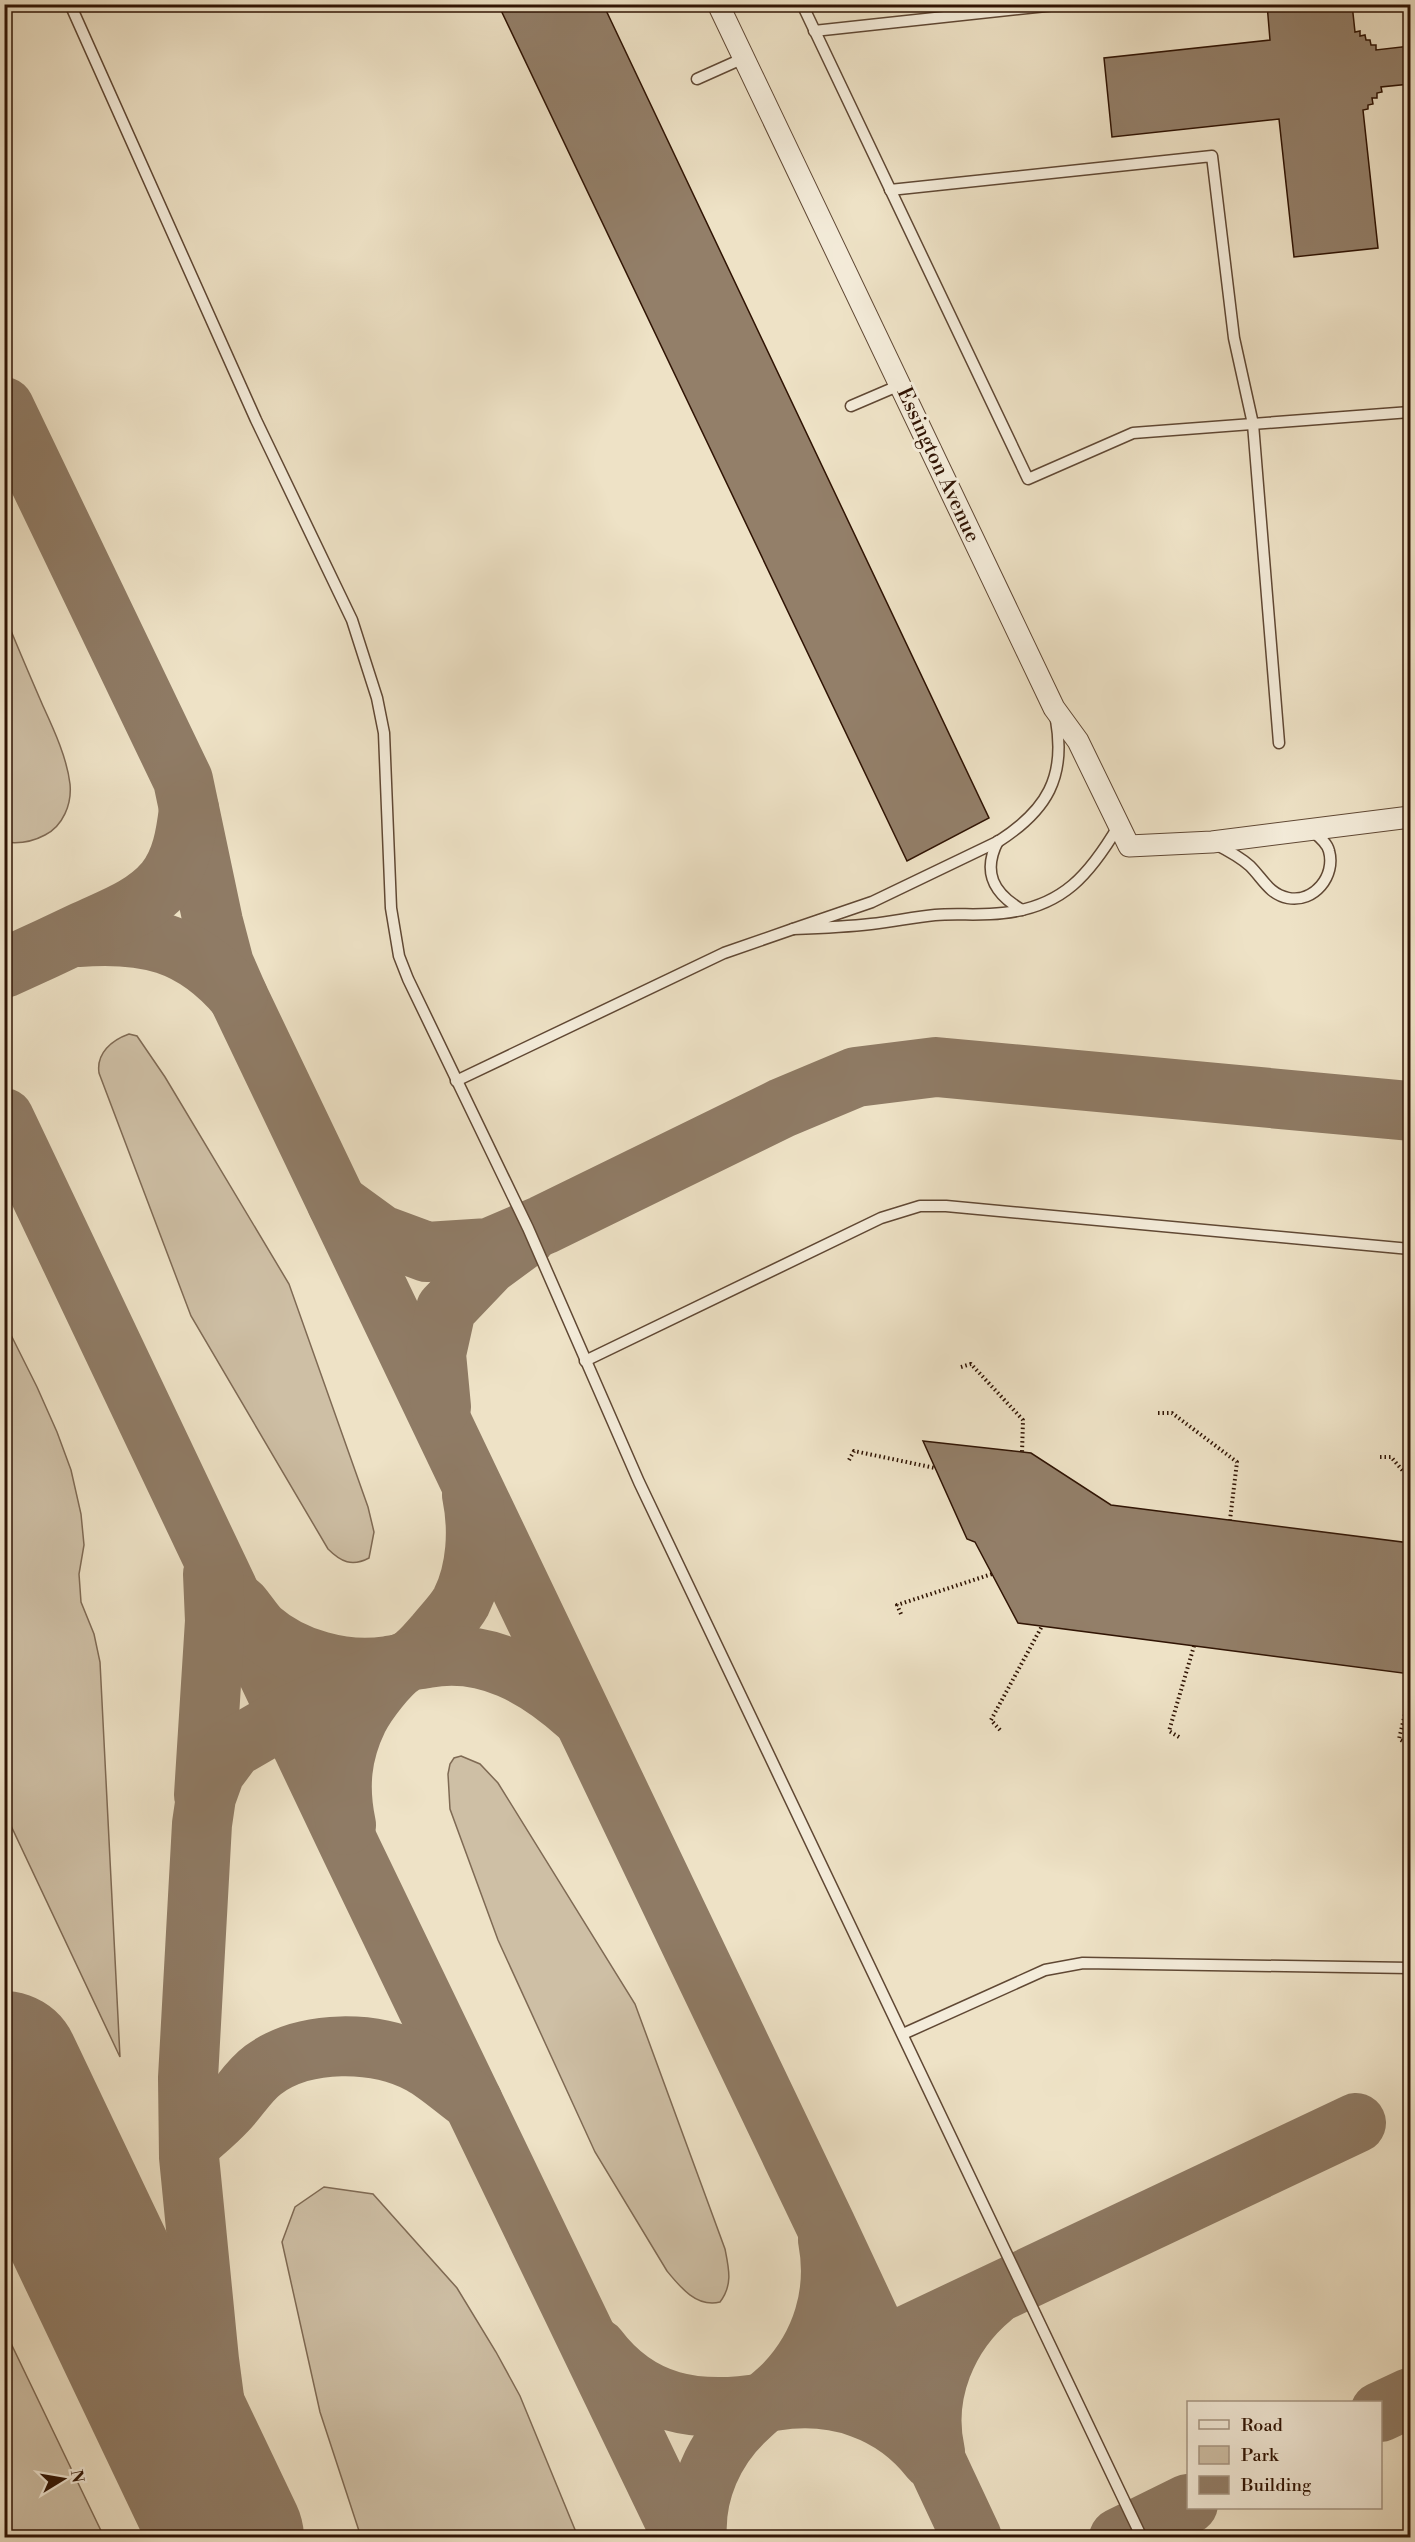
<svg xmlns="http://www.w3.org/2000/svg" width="1415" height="2542" viewBox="0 0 1415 2542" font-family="'Libre Bodoni',serif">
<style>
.green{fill:#cebfa5;stroke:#7f6a54;stroke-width:1.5}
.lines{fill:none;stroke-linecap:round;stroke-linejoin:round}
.taxiway{stroke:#8f7b65;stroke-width:60}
.runway{stroke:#8f7b65;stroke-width:152}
.building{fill:#937f69;stroke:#301404;stroke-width:1.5}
.lane-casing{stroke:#604834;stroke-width:13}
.street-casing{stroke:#604834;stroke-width:23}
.path{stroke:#301404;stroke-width:4;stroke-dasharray:1.5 3;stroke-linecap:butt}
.lane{stroke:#f4ecda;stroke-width:10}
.street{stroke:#f4ecda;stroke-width:21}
.labels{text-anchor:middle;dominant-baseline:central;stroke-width:6;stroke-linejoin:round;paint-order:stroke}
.street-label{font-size:21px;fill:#301404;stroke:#f4ecda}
</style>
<rect width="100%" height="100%" fill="#eee2c6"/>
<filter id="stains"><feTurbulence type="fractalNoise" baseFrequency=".00333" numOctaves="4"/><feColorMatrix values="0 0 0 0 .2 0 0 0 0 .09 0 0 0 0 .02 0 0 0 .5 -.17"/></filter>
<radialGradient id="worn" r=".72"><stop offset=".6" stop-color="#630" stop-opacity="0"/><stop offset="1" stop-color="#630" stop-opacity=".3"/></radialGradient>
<g class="green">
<path d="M5,616C17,646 30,676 43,706C54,730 67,758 70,784C72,804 63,826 45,835C32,842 19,844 5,842Z"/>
<path d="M129,1034L137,1036L165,1077L289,1284L368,1507L374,1532L369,1558C352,1567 341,1562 328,1549L191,1316L99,1073C96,1053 112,1040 129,1034Z"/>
<path d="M5,1323L37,1387L57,1432L71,1470L81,1514L84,1545L79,1574L81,1602L94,1634L100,1662L120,2057L5,1813Z"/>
<path d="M461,1756L480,1764L498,1783L635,2004L725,2249C729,2269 733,2285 720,2302C697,2308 680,2287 667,2271L595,2152L498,1940L450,1809L448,1774L450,1764L454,1758Z"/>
<path d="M324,2187L373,2194L457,2288L496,2352L520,2396L578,2537H361L320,2412L282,2242L295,2207Z"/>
<path d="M4,2331H5L104,2537H5Z"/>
</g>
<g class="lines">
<g class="taxiway">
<path d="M4,407L183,780L213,922L224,964L238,996L826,2226L972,2538"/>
<path d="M78,937C145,932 192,942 238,996"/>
<path d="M4,968C31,956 57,944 84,931C112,918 144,907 165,882C182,861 186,834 189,809"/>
<path d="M4,1118L352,1851L683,2538"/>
<path d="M337,1203L381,1235L427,1252L489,1248L543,1225L782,1108L856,1077L936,1067L1410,1111"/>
<path d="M441,1407L436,1354L446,1309L488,1265L526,1237"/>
<path d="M240,1605C247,1613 253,1623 260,1630C293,1659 345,1673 388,1666C394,1665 401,1664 406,1662C418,1656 427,1644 436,1634C444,1624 455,1613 461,1602C477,1570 479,1529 472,1495"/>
<path d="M204,1795L215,1621L213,1574"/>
<path d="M346,1825C338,1787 341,1754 358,1719C366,1703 389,1672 405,1663C410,1660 420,1659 427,1658C486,1647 537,1677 579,1715"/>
<path d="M189,2145C201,2134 215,2123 226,2111C239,2098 248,2081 263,2070C305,2039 376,2040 421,2064C439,2074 456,2090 473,2102"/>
<path d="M597,2348C640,2405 697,2414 764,2403L1356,2123"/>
<path d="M774,2401C834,2391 893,2410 931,2459"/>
<path d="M1380,2412L1410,2398"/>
<path d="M935,2452C922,2394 947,2334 992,2297"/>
<path d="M234,2538L225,2481L209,2360L189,2157L188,2078L202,1824L206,1797L215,1772L233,1748L288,1716L405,1662"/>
<path d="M697,2538C694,2493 714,2448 747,2418C759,2406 773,2396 785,2384C822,2345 838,2293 828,2240"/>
<path d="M1119,2538L1188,2504"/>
</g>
<path class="runway" d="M4,2067L228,2538"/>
</g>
<g class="building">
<path d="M498,4H603L989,818L907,861Z"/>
<path d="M1267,4H1352L1355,32L1360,31V36L1365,35L1366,40H1370L1371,45H1376V50L1410,46V84L1381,87L1382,92L1377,93V98H1372L1373,104L1368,105V109L1363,110L1378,248L1294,257L1279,119L1112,137L1104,58L1270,40Z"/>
<path d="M923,1441L1031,1453L1111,1505L1410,1543V1674L1018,1623L975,1542L967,1539Z"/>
</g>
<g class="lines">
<g class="lane-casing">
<g id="lane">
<path d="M70,4L256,420L352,620L377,698L384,733L391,908L399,956L408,979L528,1228L639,1482L1142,2538"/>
<path d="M802,4L1028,479L1133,433L1410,412"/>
<path d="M814,31L1065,4"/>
<path d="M697,79L744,58"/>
<path d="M890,190L1212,156L1234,338L1253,424L1279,743"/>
<path d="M851,406L900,385"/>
<path d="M1056,720C1066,777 1047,810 999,841L872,902L793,929C819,928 845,927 871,924C892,922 913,917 935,915C957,913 980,916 1003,913C1063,907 1090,874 1119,825"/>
<path d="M998,841C982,872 993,893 1022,910"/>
<path d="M1215,844C1227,850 1240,857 1250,866C1263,879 1269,894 1288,898C1314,903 1336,876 1329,851C1327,842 1318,836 1311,830"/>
<path d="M456,1081L724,953L793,929"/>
<path d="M585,1361L881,1218L920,1206H946L1410,1249"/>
<path d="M903,2034L1045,1970L1083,1963L1410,1968"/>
</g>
</g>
<g class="street-casing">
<path id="street" d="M718,4L1054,708L1078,741L1129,846L1212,842L1410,817"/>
</g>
<g class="path">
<path d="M961,1367L971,1364L1023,1420L1022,1453"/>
<path d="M1158,1413H1172L1237,1462L1230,1520"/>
<path d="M1380,1457H1391L1410,1479"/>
<path d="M849,1460L854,1451L935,1468"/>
<path d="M901,1614L897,1605L992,1574"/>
<path d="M1000,1730L991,1720L1042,1626"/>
<path d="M1179,1737L1169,1731L1194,1646"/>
<path d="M1410,1745L1399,1739L1410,1693"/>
</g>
<use href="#lane" class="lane"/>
<use href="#street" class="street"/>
</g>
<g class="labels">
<g class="street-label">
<text transform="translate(938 465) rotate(65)">Essington Avenue</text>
</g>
</g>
<rect width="1415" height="2542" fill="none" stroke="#eee2c6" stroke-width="24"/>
<rect x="6" y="6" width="1403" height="2530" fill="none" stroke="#301404" stroke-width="3"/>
<rect x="12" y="12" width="1391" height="2518" fill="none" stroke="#301404" stroke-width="1.5"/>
<rect x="1187" y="2401" width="195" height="108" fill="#f4ecda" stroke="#a69684" stroke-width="1.5"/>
<rect x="1199" y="2420" width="30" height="9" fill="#f4ecda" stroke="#a69684" stroke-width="1.5"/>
<text x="1241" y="2431" font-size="18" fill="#301404">Road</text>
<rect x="1199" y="2446" width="30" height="18" fill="#cebfa5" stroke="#a69684" stroke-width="1.5"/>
<text x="1241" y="2461" font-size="18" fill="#301404">Park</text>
<rect x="1199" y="2476" width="30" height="18" fill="#937f69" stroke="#a69684" stroke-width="1.5"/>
<text x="1241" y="2491" font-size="18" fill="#301404">Building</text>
<g transform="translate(63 2479) rotate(79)" stroke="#f4ecda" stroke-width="4.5" paint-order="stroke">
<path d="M0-4.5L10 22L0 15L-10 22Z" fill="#301404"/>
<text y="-9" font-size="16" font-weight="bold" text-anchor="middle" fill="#301404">N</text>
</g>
<rect width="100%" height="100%" filter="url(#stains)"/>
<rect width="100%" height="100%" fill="url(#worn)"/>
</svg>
